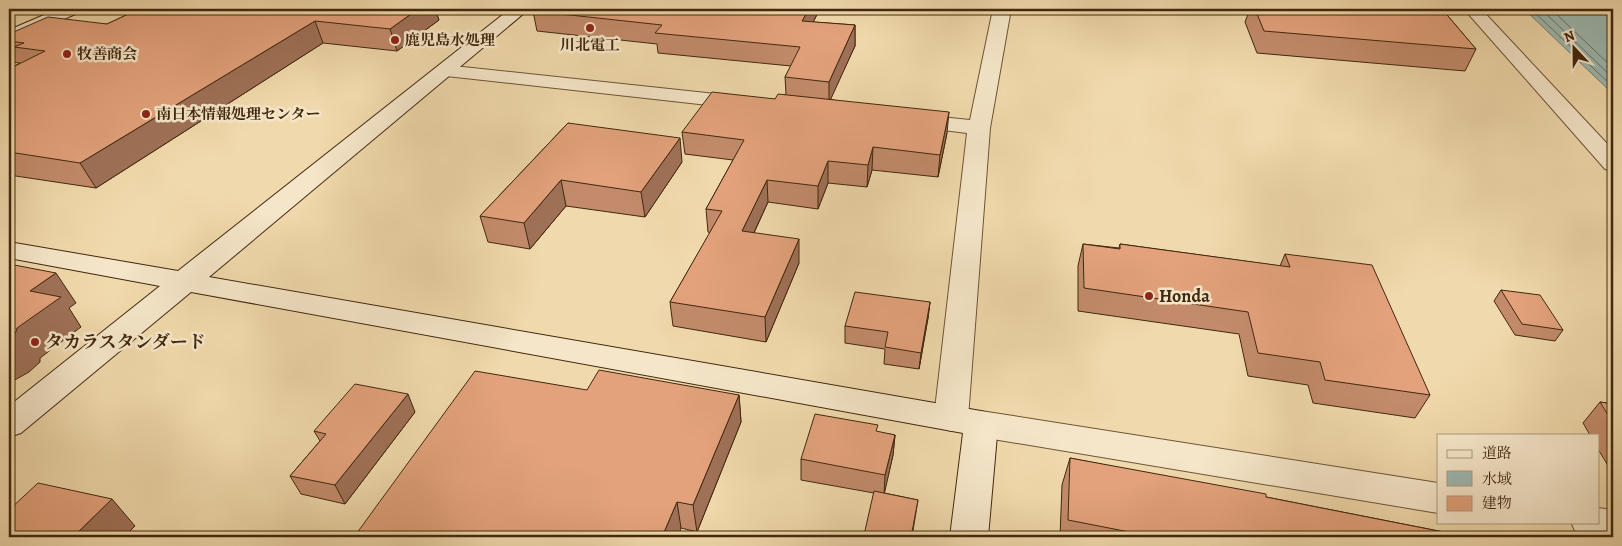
<svg xmlns="http://www.w3.org/2000/svg" width="1622" height="546" viewBox="0 0 1622 546" font-family="Alegreya,'Noto Serif JP',serif">
<style>
.water{fill:#9db9b2;stroke:#787f71}
.lines{fill:none;stroke-linecap:round;stroke-linejoin:round}
.shore{stroke:#6f7060;stroke-width:1}
.street-casing{stroke:#6d5436;stroke-width:2}
.secondary-casing{stroke:#41280f;stroke-width:2}
.street{fill:#f5e6c9;fill-rule:evenodd}
.secondary{fill:#f5e6c9;fill-rule:evenodd}
.wall{fill:#c38b6b;stroke:#41280f}
.shaded-wall{fill:#9f7157;stroke:#41280f}
.building{fill:#e3a27c;stroke:#41280f}
.poi-dot{fill:#8f2418;stroke:#f5e6c9;stroke-width:2}
.labels{text-anchor:middle;dominant-baseline:central;stroke-width:5;stroke-linejoin:round;paint-order:stroke}
.far-poi-label{font-size:15px;font-weight:bold;fill:#41280f;stroke:#f5e6c9;text-anchor:start}
.poi-label{font-size:18px;font-weight:bold;fill:#41280f;stroke:#f5e6c9;text-anchor:start}
</style>
<rect width="100%" height="100%" fill="#f0d9ac"/>
<filter id="stains"><feTurbulence type="fractalNoise" baseFrequency=".004" numOctaves="4"/><feColorMatrix values="0 0 0 0 .2 0 0 0 0 .09 0 0 0 0 .02 0 0 0 .5 -.17"/></filter>
<radialGradient id="worn" r=".72"><stop offset=".6" stop-color="#630" stop-opacity="0"/><stop offset="1" stop-color="#630" stop-opacity=".3"/></radialGradient>
<path class="water" d="M1524,9H1613V94Z"/>
<g class="lines">
<g class="shore">
<path d="M1531,9L1613,87"/>
<path d="M1541,9L1613,78"/>
<path d="M1551,9L1613,68"/>
</g>
<g class="street-casing">
<g id="street">
<path d="M993,9H1011L990,128L968,418L963,427L951,431L939,427L934,418L967,133L903,125L900,120L903,115L911,114L970,120Z"/>
<path d="M1464,9H1481L1613,150V171L1605,169Z"/>
<path d="M444,65L744,97L751,99L754,103L751,107L744,109L437,75L434,71L437,67Z"/>
<path d="M981,411L1438,483V513L981,437L969,433L964,424L969,415Z"/>
<path d="M1598,508L1613,510V537H1588L1576,533L1571,522H1598Z"/>
</g>
</g>
<g class="secondary-casing">
<g id="secondary">
<path d="M58,9H81L78,13L9,42V30Z"/>
<path d="M510,9H529L209,277L981,411L993,415L998,424L988,537H950L963,433L191,292L21,433L9,437V406L160,286L9,258V242L178,271Z"/>
</g>
</g>
<use href="#street" class="street"/>
<use href="#secondary" class="secondary"/>
</g>
<g class="wall">
<path d="M139,9H435L439,20L397,51L323,43L96,188L9,175V69L20,63L11,62L9,58V34L107,24Z"/>
<path d="M535,9H820L813,22L855,25V46L830,99L947,133L938,177L872,170L867,187L828,183L818,209L768,202L754,233L799,263L766,342L673,326L670,302L710,233L708,232L706,209L733,160L685,154L682,132L775,99L786,94L785,77L791,66L658,53L657,44L537,31L533,11Z"/>
<path d="M1250,9H1442L1476,49L1465,71L1257,53L1245,22Z"/>
<path d="M568,123L682,162L645,217L566,206L530,249L488,242L480,216Z"/>
<path d="M1083,244L1119,248L1120,244L1280,266L1285,254L1430,395L1415,418L1313,403L1308,385L1248,376L1239,334L1078,311V266Z"/>
<path d="M1501,290L1563,330L1555,341L1515,335L1494,301Z"/>
<path d="M930,302L928,318L919,369L884,364L885,349L845,343V326Z"/>
<path d="M587,390L739,395L741,422L697,532L681,528Z"/>
<path d="M1600,402L1613,404V474L1598,449V435H1590L1583,423Z"/>
<path d="M415,412L345,504L301,494L290,476L320,441L314,431Z"/>
<path d="M877,432L895,435L893,455L884,493L918,500L912,537H864L874,493L801,480V459Z"/>
<path d="M1070,458L1266,497L1469,537H1060L1062,485Z"/>
</g>
<g class="shaded-wall">
<path d="M418,9H435L439,20L397,51L390,29Z"/>
<path d="M809,9H820L803,41L802,21Z"/>
<path d="M315,21L323,43L96,188L80,163Z"/>
<path d="M855,25V46L829,103V82Z"/>
<path d="M949,112L947,133L938,177L940,155Z"/>
<path d="M680,138L682,162L645,217L641,192Z"/>
<path d="M873,147L872,170L867,187L868,165Z"/>
<path d="M828,161V183L818,209V186Z"/>
<path d="M561,180L566,206L530,249L524,223Z"/>
<path d="M767,180L768,202L744,254L742,231Z"/>
<path d="M799,239V263L766,342L765,317Z"/>
<path d="M56,273L76,303L69,308L81,327L40,358V362L29,372L13,381L9,382V340L17,328L30,291Z"/>
<path d="M930,302L928,318L919,369L921,353Z"/>
<path d="M408,394L415,412L345,504L335,485Z"/>
<path d="M739,395L741,422L697,532L693,505Z"/>
<path d="M895,435L893,455L884,495L885,475Z"/>
<path d="M112,499L135,526L124,537H73Z"/>
<path d="M677,502L681,528L678,537H662Z"/>
</g>
<g class="building">
<path d="M139,9H418L390,29L315,21L80,163L9,152V69L45,51L14,47L24,43L9,41V34L48,17L107,24Z"/>
<path d="M535,9H809L802,21L855,25L829,82L785,77L800,47L655,33L662,25L533,11Z"/>
<path d="M1255,9H1442L1476,49L1264,31Z"/>
<path d="M712,92L775,99L778,94L949,112L940,155L873,147L868,165L828,161L818,186L767,180L742,231L799,239L765,317L670,302L722,211L706,209L744,140L682,132Z"/>
<path d="M568,123L680,138L641,192L561,180L524,223L480,216Z"/>
<path d="M1083,244L1120,249V244L1290,267L1285,254L1372,265L1430,395L1325,380L1320,362L1258,353L1248,312L1084,288Z"/>
<path d="M9,264L56,273L30,291L61,297L17,328L16,332L9,340Z"/>
<path d="M1501,290L1540,295L1563,330L1522,324Z"/>
<path d="M855,292L930,302L921,353L885,347L888,332L845,326Z"/>
<path d="M599,370L739,395L693,505L677,502L662,537H354L475,371L587,390Z"/>
<path d="M355,384L408,394L335,485L290,476L326,434L314,431Z"/>
<path d="M1600,402L1613,404V423Z"/>
<path d="M815,414L878,425L876,431L895,435L885,475L801,459Z"/>
<path d="M1070,458L1266,494V497L1469,537H1155L1068,520Z"/>
<path d="M38,483L112,499L73,537H9V510Z"/>
<path d="M874,491L918,500L911,537H875L864,535Z"/>
</g>
<g class="poi-dot">
<circle cx="590" cy="28" r="5"/>
<circle cx="395" cy="40" r="5"/>
<circle cx="67" cy="54" r="5"/>
<circle cx="146" cy="114" r="5"/>
<circle cx="1149" cy="296" r="5"/>
<circle cx="35" cy="342" r="5"/>
</g>
<g class="labels">
<g class="far-poi-label">
<text x="405" y="40">鹿児島水処理</text>
<text x="590" y="45" text-anchor="middle">川北電工</text>
<text x="77" y="54">牧善商会</text>
<text x="156" y="114">南日本情報処理センター</text>
</g>
<g class="poi-label">
<text x="1159" y="296">Honda</text>
<text x="45" y="342">タカラスタンダード</text>
</g>
</g>
<rect width="1622" height="546" fill="none" stroke="#f0d9ac" stroke-width="30"/>
<rect x="10" y="10" width="1602" height="526" fill="none" stroke="#41280f" stroke-width="2.5"/>
<rect x="15" y="15" width="1592" height="516" fill="none" stroke="#41280f"/>
<rect x="1437" y="434" width="162" height="90" fill="#f5e6c9" stroke="#ad9a7f"/>
<rect x="1447" y="450" width="25" height="8" fill="#f5e6c9" stroke="#ad9a7f"/>
<text x="1482" y="458" font-size="15" fill="#41280f">道路</text>
<rect x="1447" y="471" width="25" height="15" fill="#9db9b2" stroke="#ad9a7f"/>
<text x="1482" y="484" font-size="15" fill="#41280f">水域</text>
<rect x="1447" y="496" width="25" height="15" fill="#e3a27c" stroke="#ad9a7f"/>
<text x="1482" y="508" font-size="15" fill="#41280f">建物</text>
<g transform="translate(1574 48) rotate(338)" stroke="#f5e6c9" stroke-width="4" paint-order="stroke">
<path d="M0-4L9 19L0 12L-9 19Z" fill="#41280f"/>
<text y="-8" font-size="14" font-weight="bold" text-anchor="middle" fill="#41280f">N</text>
</g>
<rect width="100%" height="100%" filter="url(#stains)"/>
<rect width="100%" height="100%" fill="url(#worn)"/>
</svg>
